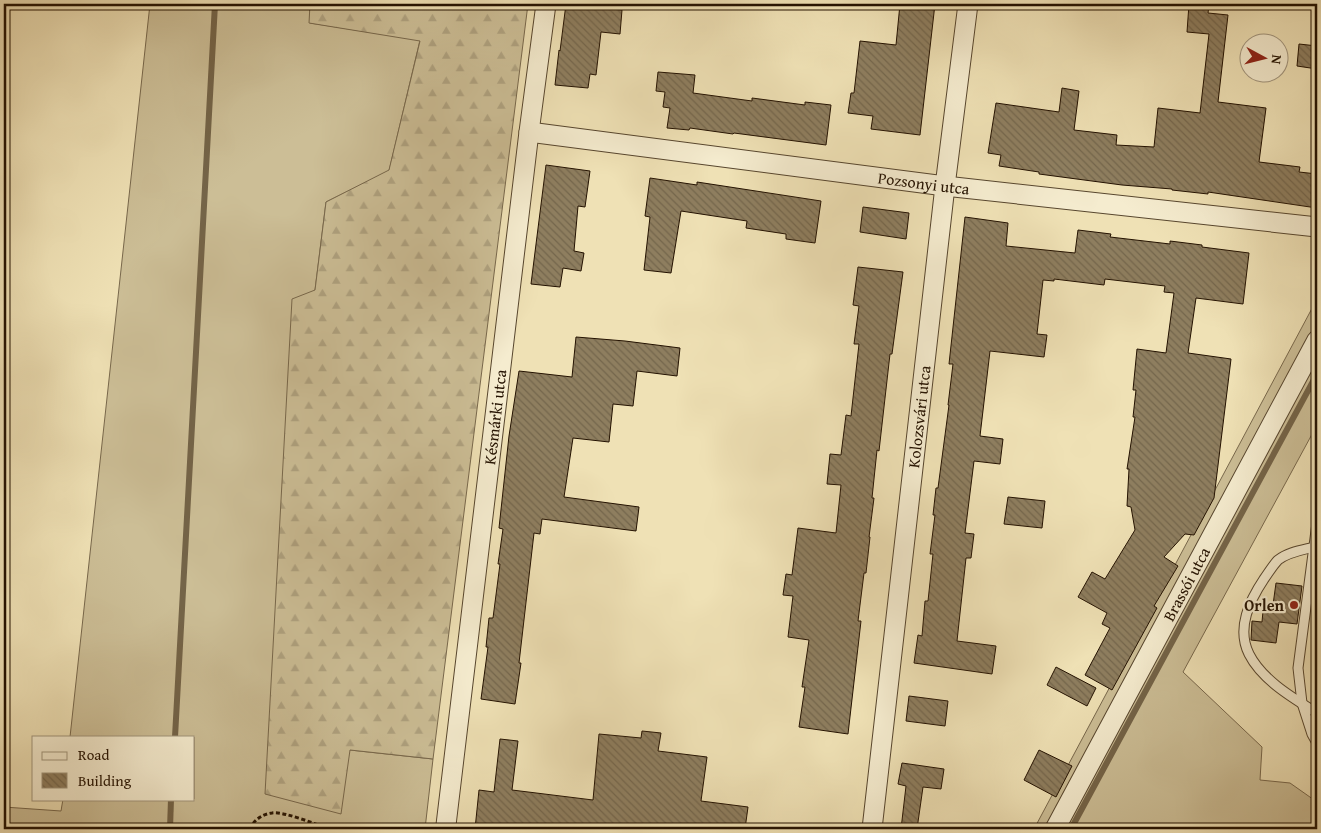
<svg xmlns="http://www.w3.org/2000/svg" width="1321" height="833" viewBox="0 0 1321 833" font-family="'Gentium Book Plus',serif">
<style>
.grass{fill:#ccbe96;stroke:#78684c}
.forest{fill:url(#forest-firs);stroke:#78684c}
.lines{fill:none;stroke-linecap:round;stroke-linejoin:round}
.stream{stroke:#746448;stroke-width:6}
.building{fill:url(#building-back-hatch);stroke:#241201}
.service-casing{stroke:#57462e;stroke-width:11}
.minor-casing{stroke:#57462e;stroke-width:21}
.path{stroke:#241201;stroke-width:3;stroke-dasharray:4 2.5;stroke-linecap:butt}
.service{stroke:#f5eccf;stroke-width:9}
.minor{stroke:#f5eccf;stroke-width:19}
.poi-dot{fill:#8f2418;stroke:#f5eccf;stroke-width:2}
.labels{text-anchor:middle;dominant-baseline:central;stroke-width:4.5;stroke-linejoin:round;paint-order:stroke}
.street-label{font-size:16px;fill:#241201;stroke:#f5eccf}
.poi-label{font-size:16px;font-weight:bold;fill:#241201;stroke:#f5eccf;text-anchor:end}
</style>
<defs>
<pattern id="forest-firs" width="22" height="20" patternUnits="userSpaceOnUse" patternTransform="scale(1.25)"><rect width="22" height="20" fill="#ccbe96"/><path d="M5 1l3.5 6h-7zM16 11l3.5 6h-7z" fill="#afa280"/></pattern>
<pattern id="building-back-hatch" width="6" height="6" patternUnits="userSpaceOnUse" patternTransform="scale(1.25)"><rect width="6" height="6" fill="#8e7e5f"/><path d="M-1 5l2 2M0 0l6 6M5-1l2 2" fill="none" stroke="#74664c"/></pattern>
</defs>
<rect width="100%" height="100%" fill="#efe1b5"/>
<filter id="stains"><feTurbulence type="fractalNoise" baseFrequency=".004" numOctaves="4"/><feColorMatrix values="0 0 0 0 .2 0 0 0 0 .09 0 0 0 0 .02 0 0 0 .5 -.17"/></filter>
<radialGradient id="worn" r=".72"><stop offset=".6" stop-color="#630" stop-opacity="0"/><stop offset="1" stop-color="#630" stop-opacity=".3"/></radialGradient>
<g class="grass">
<path d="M150,4H310V23L420,40L389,171L326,202L315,290L350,750L433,759L425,829H4V807L61,811L63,799H194V737H70Z"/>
<path d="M1317,299V425L1183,672L1262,747L1260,780L1290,783L1317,802V829H1034Z"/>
</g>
<path class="forest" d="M310,4H528L433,759L350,750L341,814L265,794L292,299L315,290L326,202L389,170L420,41L309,23Z"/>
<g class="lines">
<g class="stream">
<path d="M175,737L215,4"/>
<path d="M170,829L171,799"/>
<path d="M1071,829L1317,374"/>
</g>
</g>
<g class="building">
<path d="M566,4L622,10L620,34L601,32L596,75L590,74L588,88L555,85L559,50L560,51Z"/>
<path d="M900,4H935L920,135L871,129L873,116L848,113L851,93H854L860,41L896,45Z"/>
<path d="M1189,4L1209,5L1208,13L1228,15L1218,102L1266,108L1259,162L1300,167L1299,172L1317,174V208L1208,192V194L1172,190V189L1122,185L1039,174V172L999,166L1001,155L988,153L996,103L1059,112L1062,88L1079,91L1074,130L1117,135L1116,145L1154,147L1158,108L1200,113L1209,34L1187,32Z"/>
<path d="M1299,44L1317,46V69L1297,66Z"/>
<path d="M658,72L695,75L693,93L752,101V98L805,105V102L831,105L826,145L734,133L733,134L690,128L689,130L667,128L670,108L663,107L665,92L656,91Z"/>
<path d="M546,165L590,171L585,207L578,206L574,251L584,253L581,271L563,268L560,287L531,284Z"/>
<path d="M650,178L697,185V182L821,201L815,243L786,239V234L746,228L747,221L681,211L671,273L644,270L650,217L645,216Z"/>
<path d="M863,207L909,213L906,239L860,232Z"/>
<path d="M965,217L1008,223L1006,246L1075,253L1078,230L1111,234L1110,237L1170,244V241L1202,245V247L1249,253L1243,304L1196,298L1188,353L1231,359L1214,498L1194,535L1185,534L1164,557L1178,566L1154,606L1157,608L1112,690L1085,675L1110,628L1102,624L1107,613L1078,597L1092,572L1105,579L1135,530L1131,507L1127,506L1129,469H1127L1135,417H1133L1136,390H1133L1137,349L1166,353L1174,293L1164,292L1165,286L1105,279L1104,285L1054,279V281L1043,280L1037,334L1047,335L1044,357L990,351L980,436L1003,439L1000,464L974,461L965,533L974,534L971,558H966L957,641L996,646L992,674L914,663L918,635L922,636L925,601H928L933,554H930L935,515H933L936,488H938L949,405H948L953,364H949Z"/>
<path d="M858,267L903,272L892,354H890L879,451L877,450L872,498H874L869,537H870L866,573H864L858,621H861L848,734L799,727L805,687H802L809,640L788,637L793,596L783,595L786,574L792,575L798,528L836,533L841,485L827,484L830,454L841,455L846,415L851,416L859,344H854L859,306L853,305Z"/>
<path d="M576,337L625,341L680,348L677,376L637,371L633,406L613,404L609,442L573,438L564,497L639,507L636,531L542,519L540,534L534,533L519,663H521L515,704L481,699L488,647H486L489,618H493L500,564H498L503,529L499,528L509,436L519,371L572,377Z"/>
<path d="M1008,497L1045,501L1042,528L1004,524Z"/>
<path d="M1276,583L1302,586L1297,624L1279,622L1276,643L1251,640L1252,621L1262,622L1263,611L1272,612Z"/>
<path d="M1056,667L1096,688L1087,706L1047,685Z"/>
<path d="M909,696L948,701L945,726L906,721Z"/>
<path d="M642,731L661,733L658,751L707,757L701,801L748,807L745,829H475L479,790L494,792L500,739L518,741L512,790L593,800L599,734L641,738Z"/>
<path d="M1039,750L1072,766L1056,797L1024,780Z"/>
<path d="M902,763L944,769L941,789L923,787L917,829H901L906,786L898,784Z"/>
</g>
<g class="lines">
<g class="service-casing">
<g id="service">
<path d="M1317,523L1298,668L1302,703L1312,734L1317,743"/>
<path d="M1314,547C1302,550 1288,552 1278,560C1273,565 1269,572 1264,579C1250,600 1236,628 1249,654C1262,680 1293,698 1317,713"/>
</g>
</g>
<g class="minor-casing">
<g id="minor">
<path id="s1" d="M529,132L945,186L1317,227"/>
<path id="s2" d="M447,829L446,825L529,132L546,4"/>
<path id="s3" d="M872,829L945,186L968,4"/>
<path id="s4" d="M1055,829L1317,340"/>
</g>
</g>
<path class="path" d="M250,829C253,821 262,814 272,813C284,811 317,825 330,829"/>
<use href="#service" class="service"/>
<use href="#minor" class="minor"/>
</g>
<circle class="poi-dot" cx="1294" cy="605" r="5"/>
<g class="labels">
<g class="street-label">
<text stroke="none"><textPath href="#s1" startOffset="398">Pozsonyi utca</textPath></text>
<text stroke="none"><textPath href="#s2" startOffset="415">Késmárki utca</textPath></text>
<text stroke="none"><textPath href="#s3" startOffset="415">Kolozsvári utca</textPath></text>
<text stroke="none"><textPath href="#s4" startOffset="278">Brassói utca</textPath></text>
</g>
<g class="poi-label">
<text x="1284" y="605">Orlen</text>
</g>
</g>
<rect width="1321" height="833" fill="none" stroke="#efe1b5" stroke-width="20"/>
<rect x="5" y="5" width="1311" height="823" fill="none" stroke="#241201" stroke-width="2.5"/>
<rect x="10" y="10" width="1301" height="813" fill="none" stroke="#241201"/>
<rect x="32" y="736" width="162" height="65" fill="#f5eccf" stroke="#a1957d"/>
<rect x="42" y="752" width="25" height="8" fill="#f5eccf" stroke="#a1957d"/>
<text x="78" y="760" font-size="15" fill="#241201">Road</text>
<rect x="42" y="773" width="25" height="15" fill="url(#building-back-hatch)" stroke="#a1957d"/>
<text x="78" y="786" font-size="15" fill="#241201">Building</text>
<g transform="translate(1264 58) rotate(97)"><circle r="24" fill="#f5eccf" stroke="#a1957d"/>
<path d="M0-4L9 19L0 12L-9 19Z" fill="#8f2418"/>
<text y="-8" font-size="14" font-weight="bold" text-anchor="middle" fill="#241201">N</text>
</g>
<rect width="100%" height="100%" filter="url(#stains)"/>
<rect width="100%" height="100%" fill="url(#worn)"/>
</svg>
